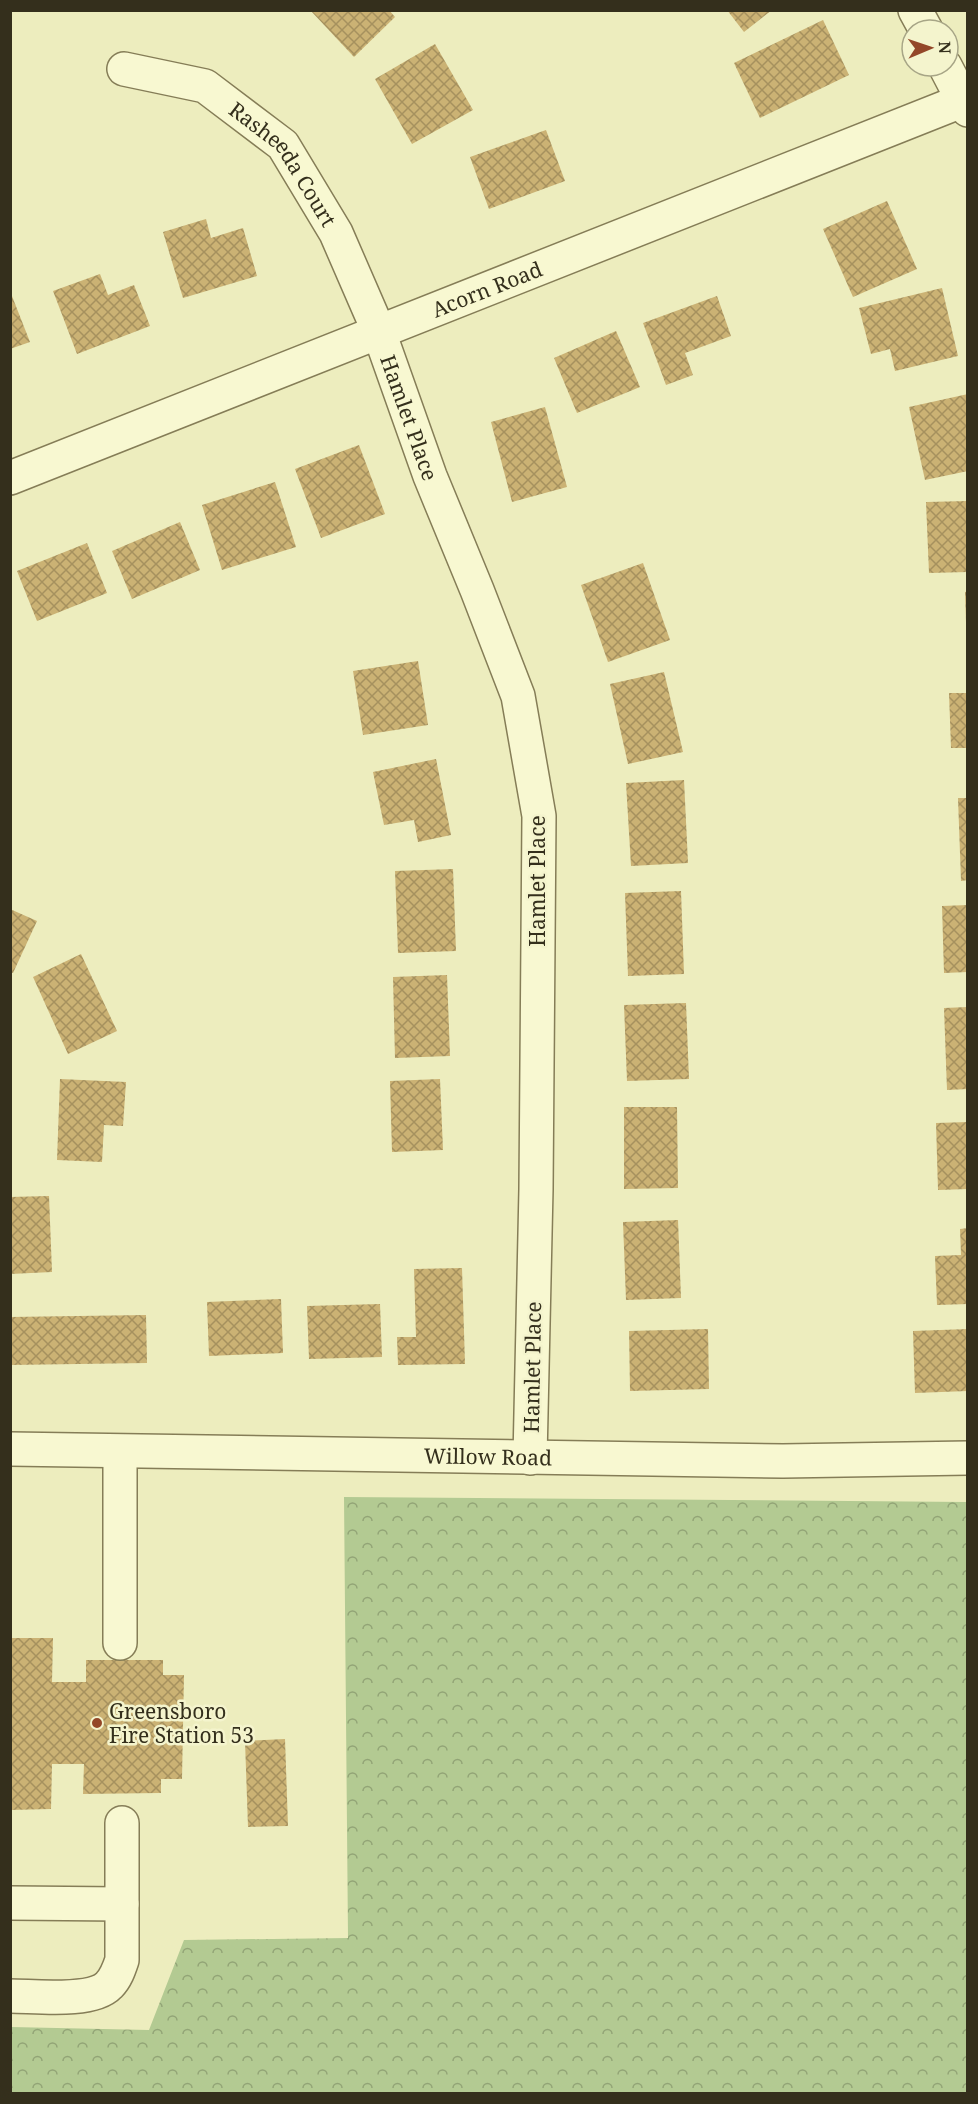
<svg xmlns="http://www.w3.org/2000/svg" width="978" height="2104" viewBox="0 0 978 2104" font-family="'Noto Serif',serif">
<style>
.forest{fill:url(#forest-crowns)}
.building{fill:url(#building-cross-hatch)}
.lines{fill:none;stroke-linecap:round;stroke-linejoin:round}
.minor-casing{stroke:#857d57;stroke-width:36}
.minor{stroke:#f8f8d1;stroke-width:33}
.poi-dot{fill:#934728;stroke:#f4f4cd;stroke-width:2}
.labels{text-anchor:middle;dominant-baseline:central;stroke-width:5;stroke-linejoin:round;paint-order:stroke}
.street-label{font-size:21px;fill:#342f1c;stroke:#f4f4cd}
.poi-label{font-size:21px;fill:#342f1c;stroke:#f4f4cd;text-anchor:start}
</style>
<defs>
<pattern id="forest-crowns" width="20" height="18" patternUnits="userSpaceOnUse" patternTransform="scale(1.5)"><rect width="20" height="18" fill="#b3ca92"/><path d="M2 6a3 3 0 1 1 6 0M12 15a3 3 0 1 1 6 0" fill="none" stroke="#92a476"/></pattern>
<pattern id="building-cross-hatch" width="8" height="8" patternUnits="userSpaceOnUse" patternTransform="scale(1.5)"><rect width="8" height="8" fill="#cbb274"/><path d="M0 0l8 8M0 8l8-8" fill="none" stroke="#a6915e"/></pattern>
</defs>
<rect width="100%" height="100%" fill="#ededbe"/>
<path class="forest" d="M344,1497L967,1502V2093H11V2027L149,2030L184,1940L348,1938Z"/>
<g class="building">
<path d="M310,10H389L395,17L354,57Z"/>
<path d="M727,10H772L744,32Z"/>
<path d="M823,20L849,75L760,118L734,63Z"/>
<path d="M435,44L473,110L412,144L375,79Z"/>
<path d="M546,130L565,181L489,209L470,157Z"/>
<path d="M887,201L917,269L853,297L823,229Z"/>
<path d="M206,219L211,238L243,228L257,276L183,298L163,232Z"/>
<path d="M100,274L108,295L134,285L150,326L77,354L53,291Z"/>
<path d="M942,288L958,356L895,371L890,349L871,354L859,308Z"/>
<path d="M10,291L30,342L10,349Z"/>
<path d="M717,296L731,336L685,353L693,375L666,385L643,323Z"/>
<path d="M616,331L640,387L577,413L554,358Z"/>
<path d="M968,394V471L925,480L909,407Z"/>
<path d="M545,407L567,487L512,502L491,422Z"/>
<path d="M359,445L385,514L321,538L295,469Z"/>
<path d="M275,482L296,547L222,570L202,505Z"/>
<path d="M968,501V572L929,573L926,502Z"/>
<path d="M180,522L200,570L132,599L112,551Z"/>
<path d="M87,543L107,593L37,621L17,571Z"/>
<path d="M643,563L670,640L608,662L581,585Z"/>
<path d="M968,591V621L966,622L965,592Z"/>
<path d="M418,661L428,725L363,735L353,671Z"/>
<path d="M664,672L683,752L628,764L610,684Z"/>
<path d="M949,693H968V748H951Z"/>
<path d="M436,759L451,835L418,842L414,820L384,825L373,772Z"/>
<path d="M684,780L688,863L631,866L626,783Z"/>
<path d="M958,798H968V880L961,881Z"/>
<path d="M453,869L456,951L398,953L395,871Z"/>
<path d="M681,891L684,974L628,976L625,893Z"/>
<path d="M968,905V972L944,973L942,906Z"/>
<path d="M10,909L37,921L13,973L10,972Z"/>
<path d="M81,954L117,1031L68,1054L33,977Z"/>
<path d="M447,975L450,1056L395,1058L393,977Z"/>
<path d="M686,1003L689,1079L627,1081L624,1005Z"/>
<path d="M968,1007V1089L947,1090L944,1008Z"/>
<path d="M60,1079L126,1082L123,1126L104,1125L102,1162L57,1160Z"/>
<path d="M440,1079L443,1150L392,1152L390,1081Z"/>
<path d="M624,1107H677L678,1188L624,1189Z"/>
<path d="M968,1122V1189L938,1190L936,1123Z"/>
<path d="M49,1196L52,1272L10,1274V1197Z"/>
<path d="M678,1220L681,1298L626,1300L623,1222Z"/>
<path d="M968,1228V1304L937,1305L935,1256L961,1255L960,1229Z"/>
<path d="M462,1268L465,1364L398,1365L397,1337H416L414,1269Z"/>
<path d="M281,1299L283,1353L209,1356L207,1302Z"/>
<path d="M380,1304L382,1357L309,1359L307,1306Z"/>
<path d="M146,1315L147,1363L10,1365V1317Z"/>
<path d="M708,1329L709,1389L630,1391L629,1331Z"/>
<path d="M968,1329V1391L915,1393L913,1331Z"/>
<path d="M10,1638H53L52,1682H86V1660H163V1675H184L182,1779H161V1793L83,1794L84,1764H52L51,1809L10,1810Z"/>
<path d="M285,1739L288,1826L248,1827L245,1741Z"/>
</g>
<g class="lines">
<g class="minor-casing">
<g id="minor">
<path d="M915,10L926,30"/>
<path d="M945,66L968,110"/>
<path id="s1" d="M124,69L205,86L283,145L336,233L379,332L430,476L477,590L518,696L539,816L536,1189L530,1458"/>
<path id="s2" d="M10,478L964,100"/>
<path id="s3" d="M10,1449L783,1461L968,1458"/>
<path d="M120,1452V1643"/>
<path d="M10,1903L122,1904"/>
<path d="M10,1996C35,1996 92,2003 109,1985C116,1978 119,1969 122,1960V1823"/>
</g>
</g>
<use href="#minor" class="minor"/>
</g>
<circle class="poi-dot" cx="97" cy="1723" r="6"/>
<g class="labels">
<g class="street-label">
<text stroke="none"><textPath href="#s1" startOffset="195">Rasheeda Court</textPath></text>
<text stroke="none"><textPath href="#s2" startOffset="513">Acorn Road</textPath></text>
<text stroke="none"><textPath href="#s1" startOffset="482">Hamlet Place</textPath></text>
<text transform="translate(537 881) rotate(-90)">Hamlet Place</text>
<text transform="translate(532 1367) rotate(-89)">Hamlet Place</text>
<text stroke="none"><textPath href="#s3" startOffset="478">Willow Road</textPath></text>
</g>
<g class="poi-label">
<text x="109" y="1711">Greensboro<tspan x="109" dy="24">Fire Station 53</tspan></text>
</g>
</g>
<rect width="978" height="2104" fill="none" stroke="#342f1c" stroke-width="24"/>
<g transform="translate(930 48) rotate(88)"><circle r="28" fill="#f4f4cd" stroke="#a7a586" stroke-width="1.5"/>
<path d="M0-4.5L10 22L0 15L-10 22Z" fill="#934728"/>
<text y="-9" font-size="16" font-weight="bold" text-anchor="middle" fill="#342f1c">N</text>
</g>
</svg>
